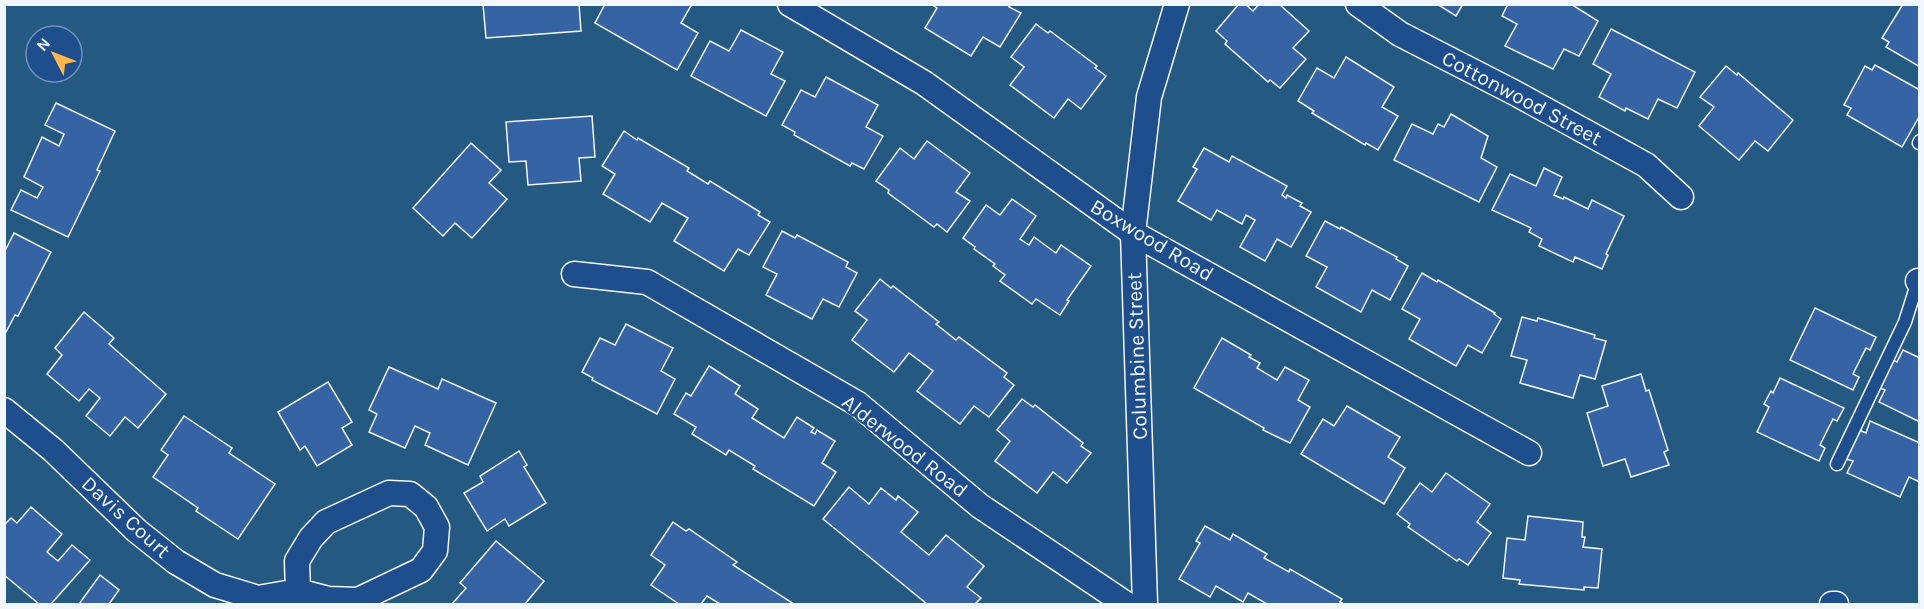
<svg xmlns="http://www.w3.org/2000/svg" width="1924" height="609" viewBox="0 0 1924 609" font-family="Karla,sans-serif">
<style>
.green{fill:#245a82;stroke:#a8bbd7;stroke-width:1.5;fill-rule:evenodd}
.building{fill:#3563a3;stroke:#f2f6ff;stroke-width:1.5}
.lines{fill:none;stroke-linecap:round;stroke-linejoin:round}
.service-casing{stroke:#f2f6ff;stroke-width:15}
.minor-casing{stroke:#f2f6ff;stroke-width:27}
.service{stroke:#1f4e8c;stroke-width:12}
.minor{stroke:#1f4e8c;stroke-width:24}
.labels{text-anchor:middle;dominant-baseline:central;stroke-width:4.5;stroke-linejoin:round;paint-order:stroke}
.street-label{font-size:21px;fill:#f2f6ff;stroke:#1f4e8c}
</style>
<rect width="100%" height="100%" fill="#1f4e8c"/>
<path class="green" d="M4,5H1919V604H5ZM36,36H72V72H36Z"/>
<g class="building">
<path d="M483,4H579L581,31L486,38Z"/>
<path d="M605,4H692L681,23L698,33L677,70L595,23Z"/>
<path d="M931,4H1011L1009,7L1021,13L1000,47L983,37L971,56L925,28L937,8Z"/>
<path d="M1239,4H1245L1253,11L1259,4H1279L1309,31L1293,48L1306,59L1280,88L1270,80L1268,82L1225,44L1227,41L1216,31Z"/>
<path d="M1437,4H1463L1456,16Z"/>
<path d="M1508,4H1571L1598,21L1579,56L1564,49L1553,69L1505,46L1517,24L1502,16Z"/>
<path d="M1903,4H1920V67L1886,47L1889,42L1882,38Z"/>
<path d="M1036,24L1048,33L1050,31L1097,66L1095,68L1106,76L1081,109L1068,99L1054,118L1010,85L1024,67L1011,57Z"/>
<path d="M1611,29L1695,72L1677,108L1658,99L1648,119L1626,108L1625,111L1599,97L1611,74L1593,64Z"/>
<path d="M741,30L783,52L771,74L785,81L766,116L691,76L710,41L729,51Z"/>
<path d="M1346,57L1394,87L1382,107L1398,116L1378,150L1366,143L1365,145L1312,113L1314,111L1298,101L1317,68L1334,78Z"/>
<path d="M1875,65L1920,90V115L1902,147L1847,115L1851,108L1844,105L1865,66L1872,70Z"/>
<path d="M1726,66L1737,75L1738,73L1793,120L1768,151L1755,141L1739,160L1699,126L1714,107L1700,97Z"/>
<path d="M826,77L878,105L866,127L883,136L864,169L852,163L850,166L794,135L795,132L782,125L801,90L815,97Z"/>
<path d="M56,103L115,131L97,170L100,171L68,237L11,210L21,190L37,198L43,187L24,177L42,137L59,146L64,134L45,125Z"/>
<path d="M1451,114L1488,136L1481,158L1497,167L1479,202L1394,160L1412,124L1433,134L1438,124L1444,127Z"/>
<path d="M592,116L595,157L579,158L581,181L528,185L526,161L509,162L506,122Z"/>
<path d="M624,131L637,140L638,138L689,168L687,171L708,184L710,181L760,212L758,215L770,222L749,255L738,249L724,271L674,241L688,218L662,203L650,222L603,194L615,174L602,166Z"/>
<path d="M927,141L970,173L956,192L970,201L947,232L937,224L934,227L888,193L889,190L876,181L900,148L914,159Z"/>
<path d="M471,143L501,170L489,183L507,199L472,238L455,223L443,236L413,208Z"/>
<path d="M1204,148L1229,162L1232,156L1287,186L1282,195L1286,198L1287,195L1302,203L1300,206L1311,212L1291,247L1277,239L1265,261L1240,247L1255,220L1246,215L1242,224L1217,210L1211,220L1178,201L1197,169L1193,167Z"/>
<path d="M1544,168L1562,177L1554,195L1563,199L1564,197L1588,209L1592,200L1624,216L1606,254L1608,255L1602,269L1575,257L1573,262L1539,246L1542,239L1529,232L1531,228L1492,210L1510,174L1536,186Z"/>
<path d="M1012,199L1036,216L1020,239L1029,245L1034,237L1056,253L1061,245L1091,266L1067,300L1069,301L1060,315L1036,299L1032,304L1000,281L1005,275L993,266L995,264L974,249L975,247L963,238L986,205L1000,215Z"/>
<path d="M1325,221L1340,229L1341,227L1397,257L1396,259L1408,266L1390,300L1372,290L1361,312L1316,287L1327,267L1306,256Z"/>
<path d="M782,231L795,238L797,235L848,262L846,267L857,273L839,307L823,299L812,319L766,295L777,274L763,267Z"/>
<path d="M14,233L51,252L18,316L15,315L4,336V248L6,249Z"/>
<path d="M1422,273L1437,282L1438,280L1495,313L1494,314L1501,319L1482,353L1468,345L1456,366L1409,339L1420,319L1402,309Z"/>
<path d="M880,279L891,288L893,286L939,322L936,324L956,340L959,337L1007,373L1004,377L1014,385L989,417L974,406L960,424L917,391L933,371L909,353L894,372L852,340L867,320L855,311Z"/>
<path d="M1815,308L1876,337L1870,350L1866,348L1853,374L1859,377L1853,390L1790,360Z"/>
<path d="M84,312L114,338L109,344L166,394L138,428L125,417L110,436L86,416L100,398L89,389L79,401L47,374L62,355L55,348Z"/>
<path d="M1522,317L1537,321L1538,318L1595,335L1594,338L1606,341L1595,379L1580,375L1573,398L1520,383L1527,360L1511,356Z"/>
<path d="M626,324L673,348L661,371L675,379L657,414L592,380L593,378L582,372L600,338L615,345Z"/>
<path d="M1222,338L1251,355L1249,357L1260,363L1257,368L1277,380L1285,367L1309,380L1298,400L1310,407L1290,443L1263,430L1264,428L1194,388Z"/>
<path d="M1903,350L1920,358V422L1879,402L1885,390L1877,387L1891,359L1897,362Z"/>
<path d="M709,366L740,386L735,394L758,409L752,418L784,438L797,417L814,428L811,432L815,434L817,430L835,441L822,463L836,472L814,506L753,469L755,466L729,450L726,455L692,434L696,427L674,414L686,393L691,396Z"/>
<path d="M389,367L438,389L442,379L496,403L468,465L425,445L430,433L415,426L405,448L369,432L377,414L369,410Z"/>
<path d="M1641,374L1646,391L1649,390L1668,450L1664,452L1669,465L1631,477L1625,459L1603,466L1587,413L1608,406L1602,386Z"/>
<path d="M1780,378L1844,408L1837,421L1833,419L1820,445L1825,448L1819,461L1757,432L1769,407L1764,404L1771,391L1773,393Z"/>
<path d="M328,382L352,422L342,428L352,445L317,466L305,446L300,450L278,412Z"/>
<path d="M1022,399L1033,407L1035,405L1083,443L1081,446L1091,453L1067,483L1053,472L1037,493L995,461L1010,441L997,430Z"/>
<path d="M1347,406L1400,437L1388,457L1405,468L1384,504L1301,454L1323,419L1334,426Z"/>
<path d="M184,416L232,448L229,453L275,484L238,539L196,511L198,508L153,477L168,455L161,450Z"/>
<path d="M1870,421L1920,443V482L1909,477L1900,497L1847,473L1853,461L1846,459L1859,430L1866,433Z"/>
<path d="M519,451L527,465L524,467L546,503L509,526L505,519L487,531L464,493L483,482L480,476Z"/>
<path d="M1446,473L1490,504L1477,522L1491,533L1468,565L1459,559L1457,561L1408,527L1410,524L1397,514L1420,483L1432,492Z"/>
<path d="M849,487L869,504L881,488L896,500L898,496L918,512L901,532L929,555L946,535L984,566L967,587L981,598L975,604H927L823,519Z"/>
<path d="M31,507L62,534L47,552L58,561L72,545L90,560L51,604H39L4,575V525L11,518L17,523Z"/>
<path d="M1528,516L1583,522L1582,537H1585L1583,547L1602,549L1598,588L1584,587V590L1519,584L1520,580L1503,578L1507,538L1525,540Z"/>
<path d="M673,522L686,531L689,529L737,562L733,565L794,604H720L707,596L701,604H679L651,585L665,565L651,555Z"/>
<path d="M1205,526L1230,540L1233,534L1267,554L1264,558L1289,572L1290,569L1342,599L1340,602L1344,604H1267L1248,593L1243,602L1216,586L1210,597L1179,579L1200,543L1196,541Z"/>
<path d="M496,541L544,581L525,604H452L466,588L460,583Z"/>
<path d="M100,575L119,590L109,604H79Z"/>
</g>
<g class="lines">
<g class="service-casing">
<g id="service">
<path d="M1919,143L1920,141"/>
<path d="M1837,464L1905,322L1918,281"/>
</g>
</g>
<g class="minor-casing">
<g id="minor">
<path d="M790,4L924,83L1133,233L1529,453"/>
<path d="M1358,4L1400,34L1515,93L1646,165L1681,197"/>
<path d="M574,274L647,282L858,404L980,506L1126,604"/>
<path d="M1918,281H1920"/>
<path d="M4,410L53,450L137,531L176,562L215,585L258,598L298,591L329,599L358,600L421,570L435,551L437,527L426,507L410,494L389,493L326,522L311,538L297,561L298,591"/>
<path d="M1145,604L1133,233L1149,97L1177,4"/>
<path d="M1832,604H1836"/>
</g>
</g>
<use href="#service" class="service"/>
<use href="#minor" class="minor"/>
</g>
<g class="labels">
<g class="street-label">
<text transform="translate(1522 98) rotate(28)">Cottonwood Street</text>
<text transform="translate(1152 240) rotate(31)">Boxwood Road</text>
<text transform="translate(1137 356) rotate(-92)">Columbine Street</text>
<text transform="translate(905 446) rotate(38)">Alderwood Road</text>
<text transform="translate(126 517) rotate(42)">Davis Court</text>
</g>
</g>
<rect width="1924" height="609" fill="none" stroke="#f2f6ff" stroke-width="12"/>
<g transform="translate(54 54) rotate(312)"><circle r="28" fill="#1f4e8c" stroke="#7391ba" stroke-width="1.5"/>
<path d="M0-4.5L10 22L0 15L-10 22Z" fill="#ffb74d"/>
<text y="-9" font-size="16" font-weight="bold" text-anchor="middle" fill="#f2f6ff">N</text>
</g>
</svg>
